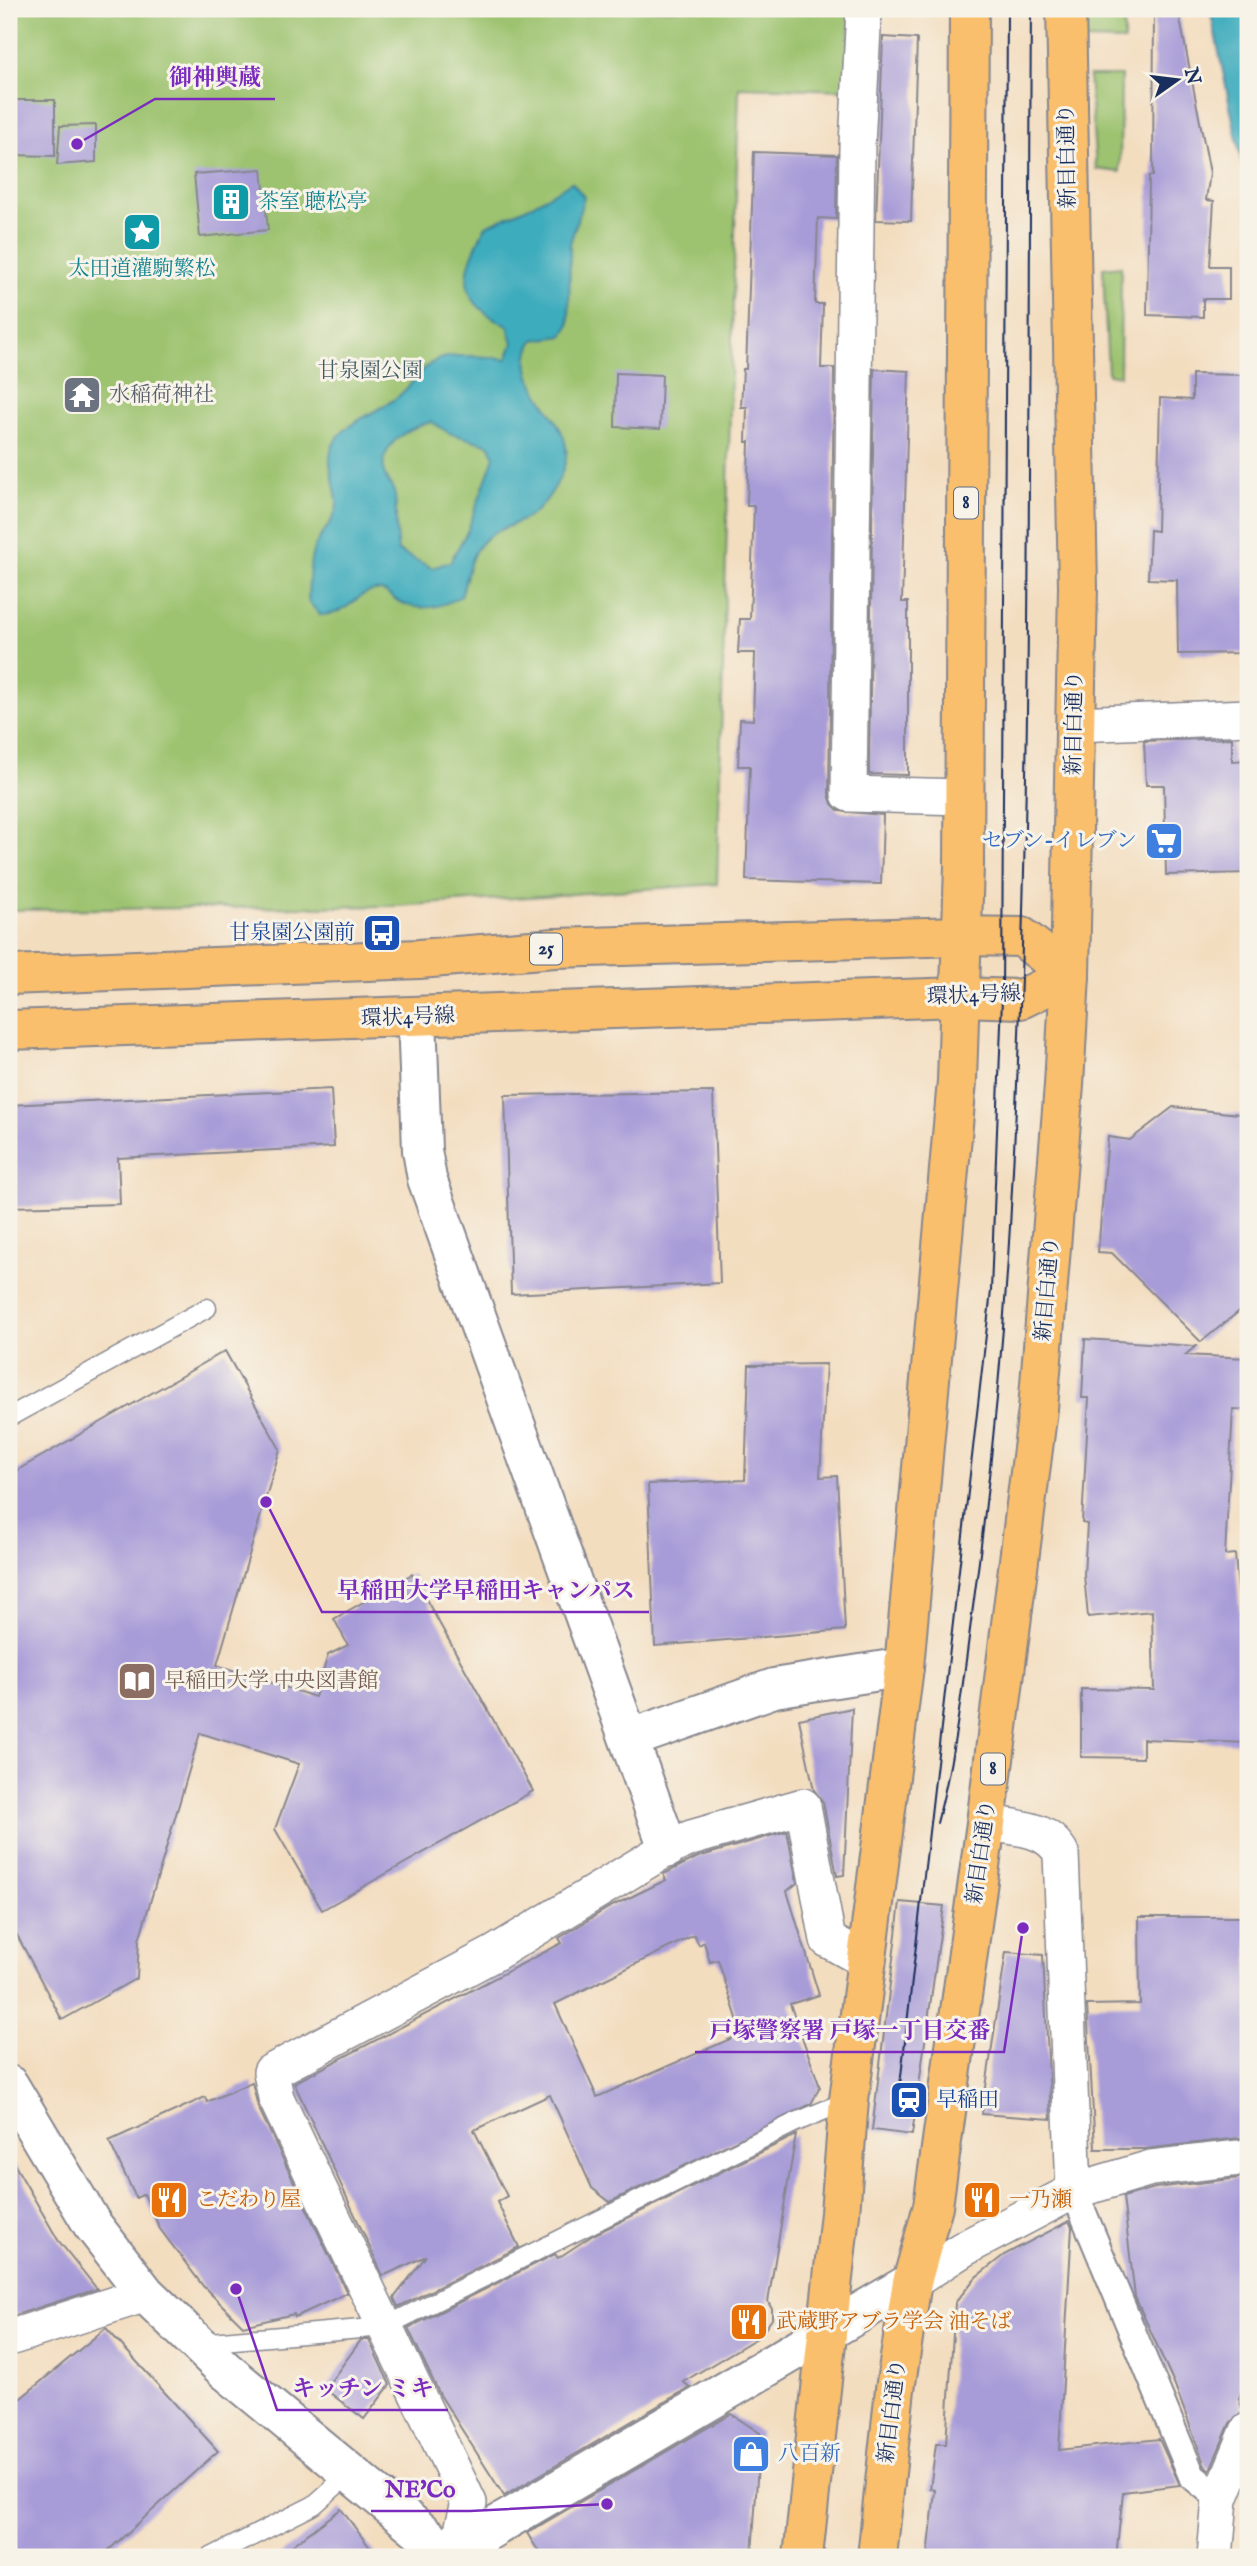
<svg xmlns="http://www.w3.org/2000/svg" width="1257" height="2566" viewBox="0 0 1257 2566" font-family="'IM FELL English','Noto Serif JP',serif">
<style>
.green{fill:#9dc36f;stroke:#5c7966;stroke-width:2}
.water{fill:#3eacbd;stroke:#2c6e8e;stroke-width:2;fill-rule:evenodd}
.building{fill:#a89cd8;fill-rule:evenodd}
.lines{fill:none;stroke-linecap:round;stroke-linejoin:round}
.service-casing{stroke:#87868e;stroke-width:21}
.pedestrian-casing{stroke:#87868e;stroke-width:30}
.minor-casing{stroke:#87868e;stroke-width:38}
.tertiary-casing{stroke:#87868e;stroke-width:42}
.primary-casing{stroke:#87868e;stroke-width:42}
.service{stroke:#fff;stroke-width:18}
.pedestrian{stroke:#fff;stroke-width:26}
.minor{stroke:#fff;stroke-width:35}
.tertiary{stroke:#fff;stroke-width:38}
.primary{stroke:#f9bf6d;stroke-width:38}
.tram{stroke:#1b2f5e;stroke-width:2}
.labels{text-anchor:middle;dominant-baseline:central;stroke-width:6;stroke-linejoin:round;paint-order:stroke}
.shield{fill:#f7f3e8;stroke:#5d6a87;stroke-width:2}
.shield-label{font-size:19px;font-weight:bold;fill:#1b2f5e}
.street-label{font-size:21px;fill:#1b2f5e;stroke:#f7f3e8}
.culture-label{font-size:21px;fill:#0d838f;stroke:#f7f3e8;text-anchor:start}
.park-label{font-size:21px;fill:#425b63;stroke:#f7f3e8}
.worship-label{font-size:21px;fill:#5b616d;stroke:#f7f3e8;text-anchor:start}
.shop-label{font-size:21px;fill:#366cbe;stroke:#f7f3e8;text-anchor:end}
.transit-label{font-size:21px;fill:#164399;stroke:#f7f3e8;text-anchor:end}
.education-label{font-size:21px;fill:#785e54;stroke:#f7f3e8;text-anchor:start}
.food-label{font-size:21px;fill:#c56008;stroke:#f7f3e8;text-anchor:start}
.leader{fill:none;stroke:#7b2cbf;stroke-width:2.5}
.callout-dot{fill:#7b2cbf;stroke:#f7f3e8;stroke-width:2.5}
.callout-label{font-size:23px;text-anchor:middle;font-weight:bold;fill:#7b2cbf;stroke:#f7f3e8;stroke-width:6;stroke-linejoin:round;paint-order:stroke}
</style>
<rect width="100%" height="100%" fill="#f7f3e8"/>
<filter id="ink" filterUnits="userSpaceOnUse"><feTurbulence type="fractalNoise" baseFrequency=".0143" numOctaves="2"/><feDisplacementMap in="SourceGraphic" scale="14" xChannelSelector="R" yChannelSelector="G"/><feConvolveMatrix kernelMatrix="1 2 1 2 8 2 1 2 1" color-interpolation-filters="sRGB"/></filter>
<filter id="wash" filterUnits="userSpaceOnUse"><feTurbulence type="fractalNoise" baseFrequency=".00686" numOctaves="4" result="noise"/><feDisplacementMap in="SourceGraphic" scale="28" xChannelSelector="R" yChannelSelector="G"/><feGaussianBlur stdDeviation="1.57" result="paint"/><feColorMatrix in="noise" values="0 0 0 0 0 0 0 0 0 0 0 0 0 0 0 0 0 1.4 0 .05"/><feComposite in="paint" operator="in"/></filter>
<g filter="url(#wash)">
<rect width="100%" height="100%" fill="#f3ddbf"/>
<g class="green">
<path d="M9,9H851L847,90L739,87L717,884L397,906L9,910Z"/>
<path d="M1085,9H1124V41L1085,40Z"/>
<path d="M1089,76H1121L1120,172L1096,169Z"/>
<path d="M1121,266L1120,376L1108,374L1103,268Z"/>
</g>
<g class="water">
<path d="M1210,9H1248V193Z"/>
<path d="M572,182L584,197L570,244L569,325L563,336L534,340C506,385 577,418 565,463C561,479 547,503 534,513C515,528 490,527 476,550C468,562 466,582 461,596C443,607 418,613 398,601C389,596 386,589 374,591C354,594 351,614 320,615L308,601C309,585 308,564 314,548C320,534 335,521 337,506C338,487 325,466 332,447C344,419 383,413 403,392C417,379 424,363 443,358C457,354 493,357 507,359L513,343L508,326C453,300 462,272 486,226L532,205ZM432,422L449,433L490,445L494,457L467,532L450,562L432,568L398,551C395,532 397,515 395,496C394,487 386,481 384,472C380,443 409,427 432,422Z"/>
</g>
<g id="blocks">
<g class="building">
<path d="M1154,9H1178L1210,173L1206,200L1214,201L1210,266H1229V299H1203V317L1147,315L1149,176H1153Z"/>
<path d="M883,37L917,39L911,221L876,220Z"/>
<path d="M9,100H55V156L9,155Z"/>
<path d="M96,125V162L57,165L60,126Z"/>
<path d="M754,152L837,155L836,219L818,218L815,304H823L821,368H834L829,794L832,804L839,811L883,815L881,884L746,880L750,766H738L740,719L753,720L755,653H738L740,619H750L754,506H747L749,442H746L747,407H741L743,369H746Z"/>
<path d="M262,169L268,230L200,237L194,174Z"/>
<path d="M874,369L909,371L902,602H908V775L869,774Z"/>
<path d="M616,373L662,375L660,429L615,427Z"/>
<path d="M1192,374L1248,375V653L1178,654L1177,580L1148,579L1150,530L1157,531L1160,398L1192,400Z"/>
<path d="M1232,738V761L1248,760V873L1166,875L1164,785H1146L1144,741Z"/>
<path d="M331,1089L334,1147L118,1158L120,1204L9,1207V1105Z"/>
<path d="M713,1092L720,1283L511,1294L505,1095Z"/>
<path d="M1173,1107L1248,1115V1304L1201,1342L1112,1253L1098,1252L1108,1137L1130,1140Z"/>
<path d="M1085,1339L1196,1346L1185,1355L1248,1358V1410L1233,1409L1225,1555L1235,1554L1240,1616H1248V1743L1143,1739V1758L1081,1757V1689L1154,1690L1152,1611L1088,1617L1084,1575L1087,1524L1082,1523L1089,1398H1082Z"/>
<path d="M225,1351L280,1449L217,1665L315,1697L328,1655L348,1645L334,1619L412,1574L533,1791L322,1910L275,1829L299,1764L200,1733L139,1940L137,1978L62,2020L9,1920V1475Z"/>
<path d="M826,1364L820,1477L837,1476L845,1630L655,1646L648,1484L745,1480L749,1365Z"/>
<path d="M852,1708L844,1875L837,1876L823,1802L814,1790L799,1719Z"/>
<path d="M787,1831L797,1883L787,1891L819,1995L790,2004L820,2087L811,2104L610,2202L592,2188L550,2095L474,2130L507,2196L497,2202L519,2247L398,2307L394,2298L426,2256L383,2276L294,2083L562,1943L559,1938L608,1908L666,1880L663,1874L666,1873L698,1857ZM694,1935L699,1945L704,1942L710,1962L718,1960L742,2034L597,2097L555,2004Z"/>
<path d="M900,1902L944,1906L912,2135L872,2130Z"/>
<path d="M1139,1917H1248V2137L1145,2149H1095L1087,2005L1140,2004Z"/>
<path d="M1006,1952L1043,1955L1051,2119L982,2114Z"/>
<path d="M252,2082L258,2107L347,2293L295,2317L294,2314L243,2326L203,2286L160,2229L144,2194L136,2198L109,2141L205,2097L207,2102Z"/>
<path d="M796,2135L768,2302L772,2309V2319L760,2336L683,2382L690,2387L504,2496L440,2395L408,2328L555,2254L558,2258L593,2235Z"/>
<path d="M9,2155L58,2240L97,2289L9,2317Z"/>
<path d="M1248,2177V2368L1239,2399L1243,2412L1230,2423L1210,2470L1205,2466L1174,2383L1135,2297L1123,2197L1155,2188Z"/>
<path d="M1069,2221L1072,2227L1059,2450L1159,2439L1180,2485L1123,2492L1116,2557H928L935,2490L930,2489L936,2444H946L955,2303L976,2277L1004,2255Z"/>
<path d="M106,2328L218,2451L101,2557H9V2408Z"/>
<path d="M361,2340H369L390,2385L364,2419L325,2389Z"/>
<path d="M731,2414L760,2433L752,2555L542,2557L527,2533Z"/>
<path d="M341,2509L377,2557H277Z"/>
</g>
</g>
</g>
<g filter="url(#ink)">
<use href="#blocks" fill-opacity="0" stroke="#87868e" stroke-width="2"/>
<g class="lines">
<g class="service-casing">
<g id="service">
<path d="M9,1417L207,1308"/>
<path d="M199,2343L384,2327L794,2123L849,2100"/>
<path d="M211,2557L314,2505L351,2472"/>
</g>
</g>
<g class="pedestrian-casing">
<path id="pedestrian" d="M1074,2191L1192,2476L1220,2499"/>
</g>
<g class="minor-casing">
<g id="minor">
<path d="M864,9L857,145L849,794L964,797"/>
<path d="M1075,724L1248,717"/>
<path d="M986,1823C1013,1828 1046,1826 1061,1853L1074,2191"/>
<path d="M912,2282L963,2249L1074,2191L1151,2168L1248,2157"/>
<path d="M9,2338L146,2294"/>
<path d="M455,2557L469,2503L276,2098L271,2072L495,1953L668,1848L691,1838L803,1806L828,1940L868,1962"/>
<path d="M1215,2557L1220,2499L1248,2431"/>
</g>
</g>
<g class="tertiary-casing">
<g id="tertiary">
<path d="M417,1017L422,1150L427,1179L668,1848"/>
<path d="M629,1739L774,1688L904,1667"/>
<path d="M9,2085L92,2224L146,2294L225,2370L452,2557"/>
<path d="M457,2557L486,2532L912,2282"/>
</g>
</g>
<g class="primary-casing">
<g id="primary">
<path d="M9,975L419,959L555,948L961,936L1022,937L1070,975"/>
<path d="M9,1030L959,997L1021,999L1070,975"/>
<path d="M803,2557L840,2213L849,2100L904,1667L957,1081L964,866L969,9"/>
<path d="M877,2557L895,2389L912,2282L933,2206L986,1823L1038,1409L1064,1085L1070,975L1078,587L1066,9"/>
</g>
</g>
<use href="#service" class="service"/>
<use href="#pedestrian" class="pedestrian"/>
<use href="#minor" class="minor"/>
<use href="#tertiary" class="tertiary"/>
<use href="#primary" class="primary"/>
<g class="tram">
<path d="M937,1823C956,1752 963,1680 973,1607C993,1461 1006,1317 1013,1170C1033,784 1028,396 1031,9"/>
<path d="M900,2085L991,1291L1002,998L1007,9"/>
</g>
</g>
</g>
<defs>
<g id="building-square" transform="scale(2.0125)"><rect x="-9" y="-9" width="18" height="18" rx="4" fill="#0f9aa8" stroke="#f7f3e8"/><path d="M-4-6H4V6H1V3H-1V6H-4ZM-2.5-4.3h1.7v1.8h-1.7ZM.8-4.3h1.7v1.8H.8ZM-2.5-1h1.7V.8h-1.7ZM.8-1h1.7V.8H.8Z" fill="#fff"/></g>
<g id="sight-square" transform="scale(2.0125)"><rect x="-9" y="-9" width="18" height="18" rx="4" fill="#0f9aa8" stroke="#f7f3e8"/><path d="M0-6L1.8-2.2L6-1.7L2.9 1.2L3.7 5.4L0 3.3L-3.7 5.4L-2.9 1.2L-6-1.7L-1.8-2.2Z" fill="#fff"/></g>
<g id="temple-square" transform="scale(2.0125)"><rect x="-9" y="-9" width="18" height="18" rx="4" fill="#6b7280" stroke="#f7f3e8"/><path d="M0-6L5-2H3V0L6.5 2.5H4V6H1.5V3h-3V6H-4V2.5H-6.5L-3 0V-2H-5Z" fill="#fff"/></g>
<g id="supermarket-square" transform="scale(2.0125)"><rect x="-9" y="-9" width="18" height="18" rx="4" fill="#3f7fe0" stroke="#f7f3e8"/><path d="M-6-5.5h2.5l.6 2H6L4.5 2H-2.5L-4.4-4H-6ZM-1.5 3.2a1.3 1.3 0 1 0 .1 0ZM3 3.2a1.3 1.3 0 1 0 .1 0Z" fill="#fff"/></g>
<g id="bus-square" transform="scale(2.0125)"><rect x="-9" y="-9" width="18" height="18" rx="4" fill="#1a4fb4" stroke="#f7f3e8"/><path d="M-5-6H5V4H4V6H2V4H-2V6H-4V4H-5ZM-3.5-4V0h7V-4ZM-3.5 1.2v1.5H-2V1.2ZM2 1.2v1.5H3.5V1.2Z" fill="#fff"/></g>
<g id="library-square" transform="scale(2.0125)"><rect x="-9" y="-9" width="18" height="18" rx="4" fill="#8d6e63" stroke="#f7f3e8"/><path d="M-6-4Q-3-5.5-.7-3.5V5Q-3 3-6 4ZM6-4Q3-5.5 .7-3.5V5Q3 3 6 4Z" fill="#fff"/></g>
<g id="station-square" transform="scale(2.0125)"><rect x="-9" y="-9" width="18" height="18" rx="4" fill="#1a4fb4" stroke="#f7f3e8"/><path d="M-3-6H3Q5-6 5-4V2Q5 4 3 4L4.5 6H3L1.5 4h-3L-3 6H-4.5L-3 4Q-5 4-5 2V-4Q-5-6-3-6ZM-3.5-4v3h7v-3ZM-3.5 1v1.5H-2V1ZM2 1v1.5H3.5V1Z" fill="#fff"/></g>
<g id="restaurant-square" transform="scale(2.0125)"><rect x="-9" y="-9" width="18" height="18" rx="4" fill="#e8710a" stroke="#f7f3e8"/><path d="M-5-6h1v4h1v-4h1v4h1v-4h1v5L-1.5 .5V6h-2V.5L-5-1ZM5-6V6H3V1.5H1.5Q1.5-4 5-6Z" fill="#fff"/></g>
<g id="shop-square" transform="scale(2.0125)"><rect x="-9" y="-9" width="18" height="18" rx="4" fill="#3f7fe0" stroke="#f7f3e8"/><path d="M-5-2.5h2.3a2.7 3.5 0 0 1 5.4 0H5L5.5 6h-11ZM-1.5-2.5h3a1.5 2.3 0 0 0-3 0Z" fill="#fff"/></g>
</defs>
<g fill-rule="evenodd">
<use href="#building-square" x="231" y="202"/>
<use href="#sight-square" x="142" y="232"/>
<use href="#temple-square" x="82" y="395"/>
<use href="#supermarket-square" x="1164" y="841"/>
<use href="#bus-square" x="382" y="933"/>
<use href="#library-square" x="137" y="1681"/>
<use href="#station-square" x="909" y="2100"/>
<use href="#restaurant-square" x="169" y="2200"/>
<use href="#restaurant-square" x="982" y="2200"/>
<use href="#restaurant-square" x="749" y="2322"/>
<use href="#shop-square" x="751" y="2454"/>
</g>
<g class="labels">
<g class="shield">
<rect x="954" y="487.5" width="24" height="31" rx="5"/>
<rect x="530" y="933.5" width="32" height="31" rx="5"/>
<rect x="981" y="1753.5" width="24" height="31" rx="5"/>
</g>
<g class="shield-label">
<text x="966" y="503">8</text>
<text x="546" y="949">25</text>
<text x="993" y="1769">8</text>
</g>
<g class="street-label">
<text transform="translate(1068 156) rotate(-91)">新目白通り</text>
<text transform="translate(1075 723) rotate(-89)">新目白通り</text>
<text transform="translate(974 996) rotate(-2)">環状4号線</text>
<text transform="translate(408 1018) rotate(-2)">環状4号線</text>
<text transform="translate(1048 1289) rotate(-85)">新目白通り</text>
<text transform="translate(982 1852) rotate(-82)">新目白通り</text>
<text transform="translate(893 2411) rotate(-83)">新目白通り</text>
</g>
<g class="culture-label">
<text x="258" y="202">茶室 聴松亭</text>
<text x="142" y="269" text-anchor="middle">太田道灌駒繁松</text>
</g>
<g class="park-label">
<text x="370" y="371">甘泉園公園</text>
</g>
<g class="worship-label">
<text x="109" y="395">水稲荷神社</text>
</g>
<g class="shop-label">
<text x="1137" y="841">セブン-イレブン</text>
<text x="778" y="2454" text-anchor="start">八百新</text>
</g>
<g class="transit-label">
<text x="355" y="933">甘泉園公園前</text>
<text x="936" y="2100" text-anchor="start">早稲田</text>
</g>
<g class="education-label">
<text x="164" y="1681">早稲田大学 中央図書館</text>
</g>
<g class="food-label">
<text x="196" y="2200">こだわり屋</text>
<text x="1009" y="2200">一乃瀬</text>
<text x="776" y="2322">武蔵野アブラ学会 油そば</text>
</g>
</g>
<path class="leader" d="M77 144L155 99H275M266 1502L322 1612H649M1023 1928L1004 2052H695M236 2289L277 2410H448M607 2504L470 2511H371"/>
<g class="callout-dot">
<circle cx="77" cy="144" r="7"/>
<circle cx="266" cy="1502" r="7"/>
<circle cx="1023" cy="1928" r="7"/>
<circle cx="236" cy="2289" r="7"/>
<circle cx="607" cy="2504" r="7"/>
</g>
<g class="callout-label">
<text x="215" y="85">御神輿蔵</text>
<text x="486" y="1598">早稲田大学早稲田キャンパス</text>
<text x="850" y="2038">戸塚警察署 戸塚一丁目交番</text>
<text x="363" y="2396">キッチン ミキ</text>
<text x="420" y="2497">NE'Co</text>
</g>
<rect width="1257" height="2566" fill="none" stroke="#f7f3e8" stroke-width="35"/>
<g transform="translate(1177 80) rotate(76)" stroke="#f7f3e8" stroke-width="5" paint-order="stroke">
<path d="M0-5L12 26L0 18L-12 26Z" fill="#1b2f5e"/>
<text y="-10" font-size="19" font-weight="bold" text-anchor="middle" fill="#1b2f5e">N</text>
</g>
</svg>
